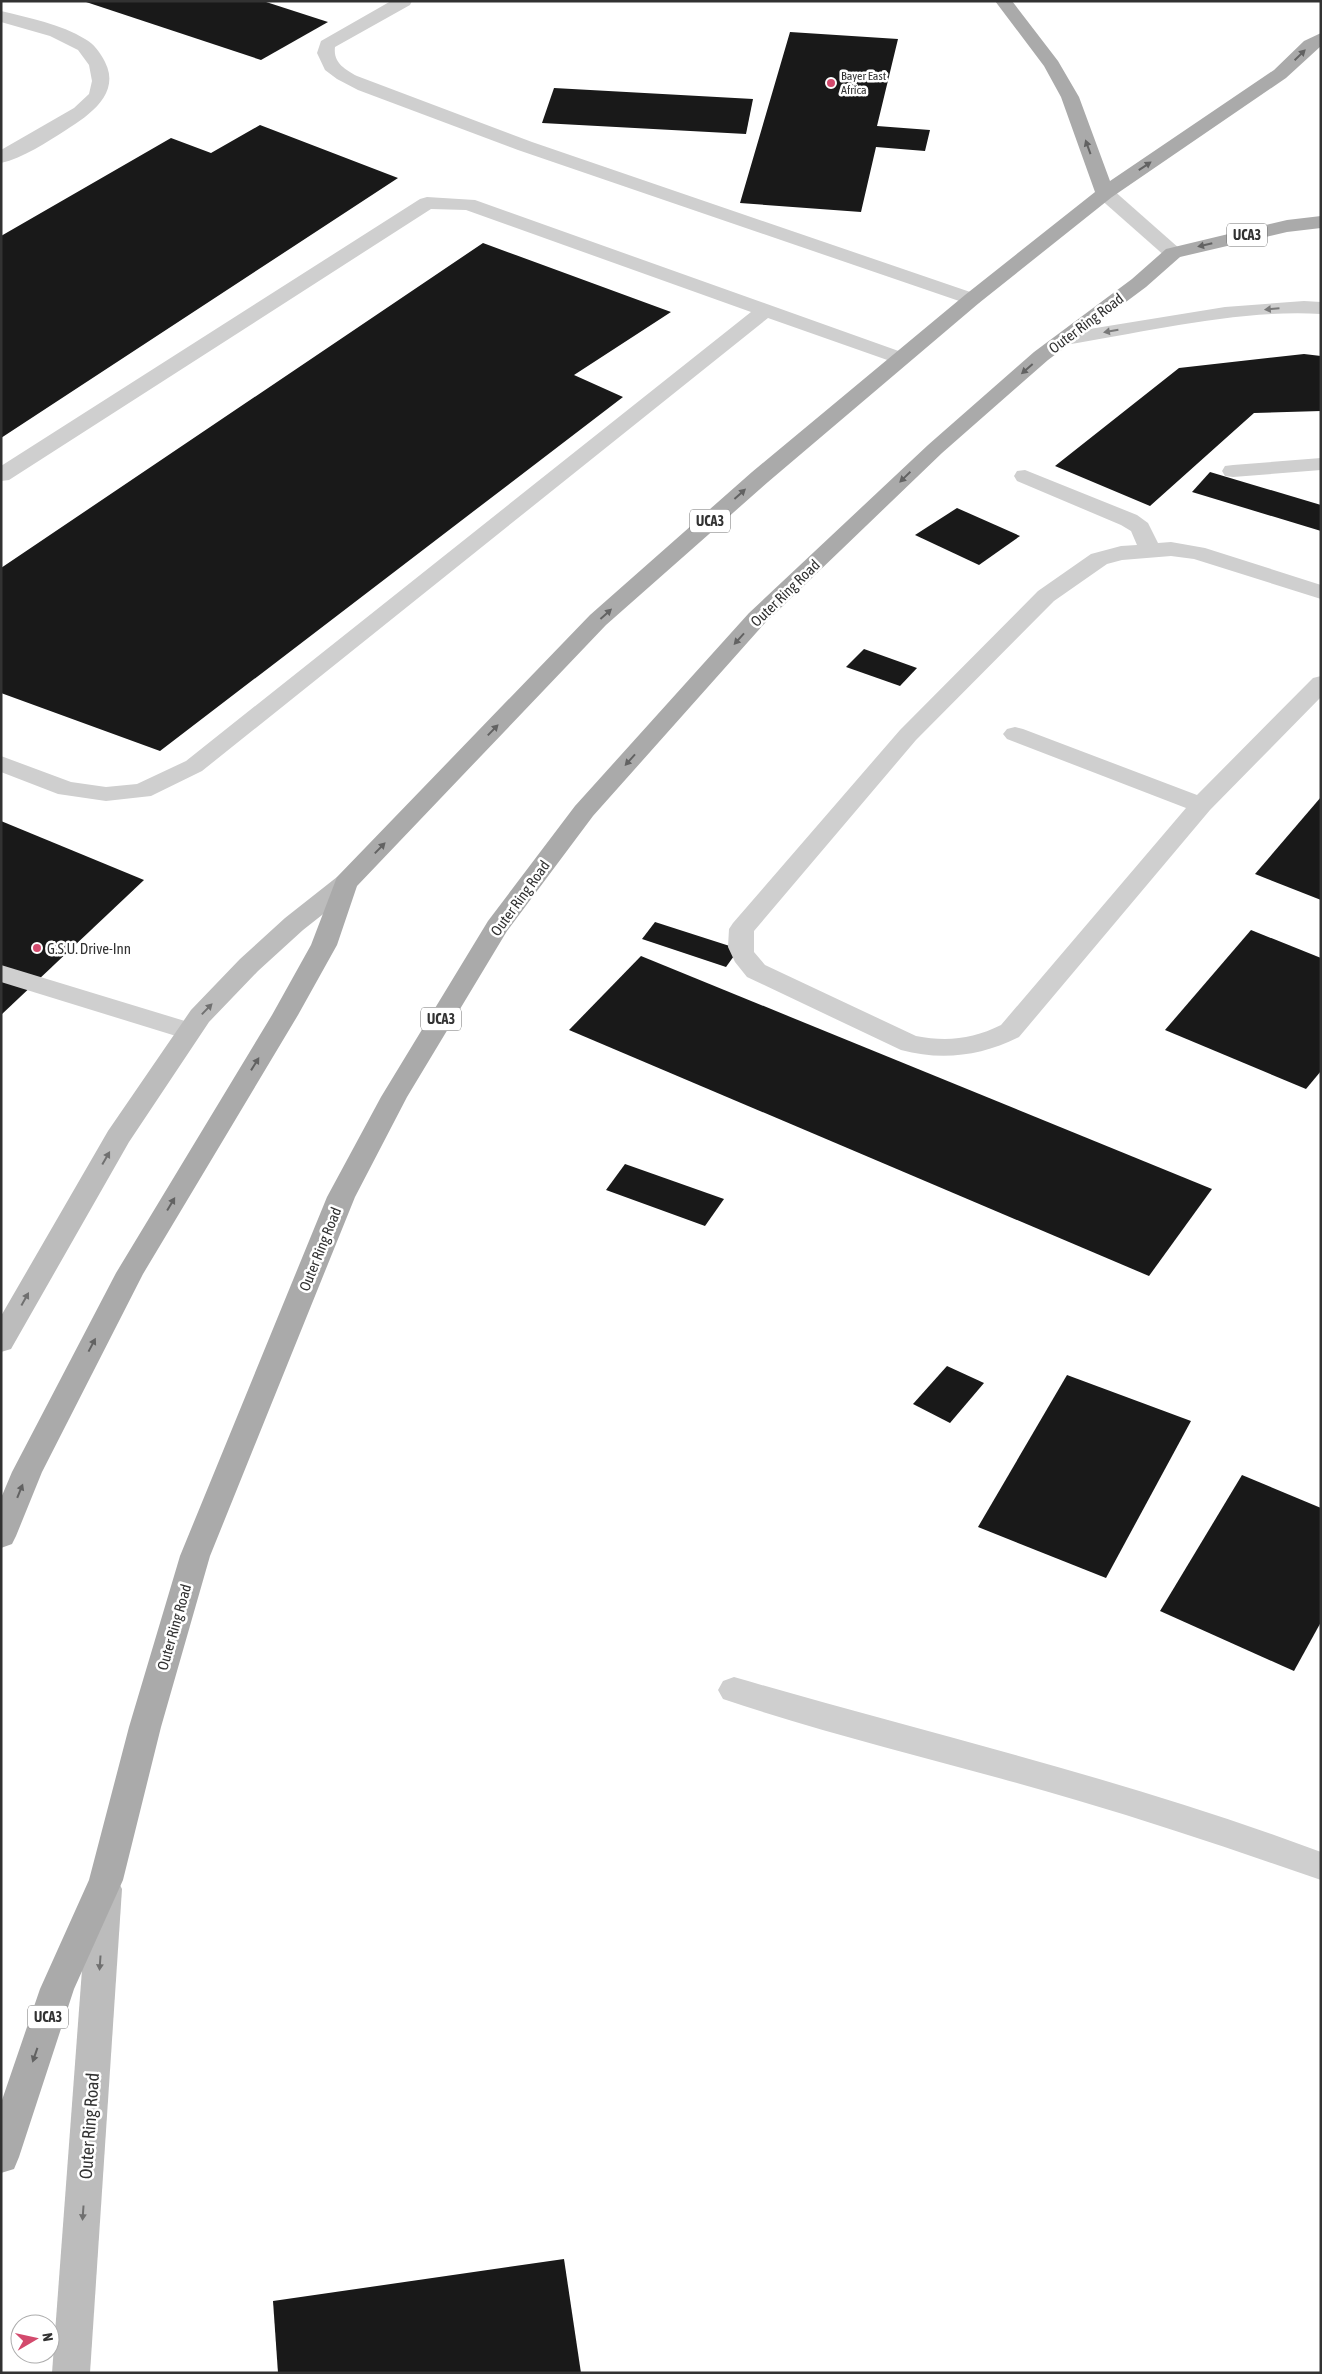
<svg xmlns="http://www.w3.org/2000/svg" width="1322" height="2374" viewBox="0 0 1322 2374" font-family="'Asap Condensed',sans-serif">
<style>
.building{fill:#191919}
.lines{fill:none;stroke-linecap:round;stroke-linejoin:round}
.lane{fill:#cfcfcf;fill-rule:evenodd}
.street{fill:#cfcfcf;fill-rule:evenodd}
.secondary{fill:#bcbcbc;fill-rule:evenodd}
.primary{fill:#aaa;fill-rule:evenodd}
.oneway{fill:#626262}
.oneway2{fill:#797979}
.oneway3{fill:#707070}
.poi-dot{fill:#d34a6d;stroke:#fff;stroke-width:2}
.labels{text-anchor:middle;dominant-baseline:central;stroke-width:5;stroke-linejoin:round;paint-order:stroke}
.far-poi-label{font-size:12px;fill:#323232;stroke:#fff;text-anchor:start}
.shield{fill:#fff;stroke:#707070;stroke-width:1}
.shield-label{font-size:14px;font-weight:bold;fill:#323232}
.street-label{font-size:15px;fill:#323232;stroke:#fff}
.poi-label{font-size:15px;fill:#323232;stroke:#fff;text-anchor:start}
.near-street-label{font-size:18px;fill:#323232;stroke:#fff}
</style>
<rect width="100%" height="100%" fill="#fff"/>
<g class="building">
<path d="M83,1H263L328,22L261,60Z"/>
<path d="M790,32L898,39L877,126L930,130L925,151L876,147L861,212L740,203Z"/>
<path d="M554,88L753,99L746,134L542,123Z"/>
<path d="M260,125L398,178L1,438V236L171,138L211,153Z"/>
<path d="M483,243L671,312L574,375L623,397L160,751L1,693V568Z"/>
<path d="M1304,354L1321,356V411L1254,413L1150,506L1055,466L1179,368Z"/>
<path d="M1210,472L1321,505V531L1192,492Z"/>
<path d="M957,508L1020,536L979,565L915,535Z"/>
<path d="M864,649L917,668L900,686L846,667Z"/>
<path d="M1321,797V900L1255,874Z"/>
<path d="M1,821L144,880L1,1015Z"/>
<path d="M655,922L739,949L726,967L642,939Z"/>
<path d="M1251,930L1321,958V1071L1306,1089L1165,1030Z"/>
<path d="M641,956L1212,1189L1149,1276L569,1030Z"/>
<path d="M625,1164L724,1199L705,1226L606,1190Z"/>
<path d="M947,1366L984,1383L950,1423L913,1404Z"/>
<path d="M1067,1375L1191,1421L1106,1578L978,1527Z"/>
<path d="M1242,1475L1321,1508V1622L1294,1671L1160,1611Z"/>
<path d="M564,2259L581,2373H278L273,2301Z"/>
</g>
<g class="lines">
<g class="lane">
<path d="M391,1H412L410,5L335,47C333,63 345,69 357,76L532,142L979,295L982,299L979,303L972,305L965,303L518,150L358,90L337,79L325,70L317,53L321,41Z"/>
<path d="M1105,187L1112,189L1180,249L1183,253L1180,257L1173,259L1166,257L1098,197L1096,193L1098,189Z"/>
<path d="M427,197L475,200L907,354L910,358L907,362L900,364L893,362L768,318L202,771L151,796L106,801L58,794L1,772V756L71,782L106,787L137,784L186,761L751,312L466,210L431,209L9,480L1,481V466L420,199Z"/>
<path d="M1321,458V470L1233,477L1225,476L1222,471L1225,466L1233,465Z"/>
<path d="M1025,470L1137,515L1148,523L1158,543L1171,542L1205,548L1321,585V599L1194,559L1171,556L1122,560L1107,564L1054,601L916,740L754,931V952L765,965L916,1036C947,1042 973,1039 1001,1025L1186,808L1007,739L1003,734L1007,729L1015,727L1023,729L1197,795L1313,678L1321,676V697L1210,810L1019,1037C981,1056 942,1061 901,1050L747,977L735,962L728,947L729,929L733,923L900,730L1038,591L1091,554L1121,546L1137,545L1131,531L1121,525L1017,481L1014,476L1017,471Z"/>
<path d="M734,1677C929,1734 1130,1780 1321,1852V1880C1240,1852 1158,1824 1076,1800C959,1765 839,1738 723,1699L718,1690L723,1681Z"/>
</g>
<g class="street">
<path d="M1,11C29,18 61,24 85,39C94,44 100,52 105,62C121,93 90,115 66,130C47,142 23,158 1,163V150L74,108L89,94L92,81L89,65L78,50L50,36L1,22Z"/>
<path d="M1304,301L1321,302V314C1239,309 1146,332 1065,345L1058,343L1055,339L1058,335L1065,333L1225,307Z"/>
<path d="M1,965L198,1025L202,1031L198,1037L189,1040L1,982Z"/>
</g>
<g class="secondary">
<path d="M346,875L355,877L358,883L355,889L303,930L258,971L209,1022L129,1142L11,1349L1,1352V1316L108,1131L191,1010L240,959L285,918L337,877Z"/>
<path d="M105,1875L117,1879L122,1889L90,2373H52L88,1889L93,1879Z"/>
</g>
<g class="primary">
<path d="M995,1H1012L1058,61L1079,97L1110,181L1274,70L1304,41L1321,33V46L1286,78L1112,197L979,303L768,482L606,625L357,886L337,945L298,1015L143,1274L42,1472L16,1536L12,1544L1,1548V1498L12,1472L116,1273L272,1015L311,945L337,877L590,615L752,472L965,295L1095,192L1061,97L1044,66Z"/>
<path d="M1321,216V228L1287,232L1180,257L1146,287L1048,360L942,453L765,623L593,816L507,931L407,1097L355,1197L210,1556L161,1727L123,1880L74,1989L19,2157L14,2169L1,2173V2103L40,1989L89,1880L129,1727L180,1556L327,1197L381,1097L488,921L575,806L749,613L928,445L1034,352L1132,279L1166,249L1287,220Z"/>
</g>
</g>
<defs><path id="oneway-solid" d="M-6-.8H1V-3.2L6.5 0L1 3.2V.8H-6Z" transform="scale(1.25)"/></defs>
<g class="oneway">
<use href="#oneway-solid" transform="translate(1300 55) rotate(-44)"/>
<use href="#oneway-solid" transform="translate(1088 147) rotate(-110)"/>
<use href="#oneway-solid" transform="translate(1145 166) rotate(-34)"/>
<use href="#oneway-solid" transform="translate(1205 245) rotate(167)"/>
<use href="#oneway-solid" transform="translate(1027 369) rotate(139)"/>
<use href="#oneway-solid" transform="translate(905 477) rotate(136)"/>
<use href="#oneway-solid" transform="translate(740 494) rotate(-42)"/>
<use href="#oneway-solid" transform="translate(606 614) rotate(-42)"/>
<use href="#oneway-solid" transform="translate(739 639) rotate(132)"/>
<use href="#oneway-solid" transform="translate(493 730) rotate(-46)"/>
<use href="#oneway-solid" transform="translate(630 760) rotate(132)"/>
<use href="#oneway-solid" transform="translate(380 848) rotate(-46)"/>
<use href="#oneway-solid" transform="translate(255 1064) rotate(-58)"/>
<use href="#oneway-solid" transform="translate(171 1204) rotate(-59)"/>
<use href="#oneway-solid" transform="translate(92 1345) rotate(-62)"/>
<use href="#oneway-solid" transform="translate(20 1491) rotate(-68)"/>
<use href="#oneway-solid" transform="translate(35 2055) rotate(109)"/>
</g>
<g class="oneway2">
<use href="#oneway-solid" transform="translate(1272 309) rotate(175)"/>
<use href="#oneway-solid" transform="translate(1111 331) rotate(170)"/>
</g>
<g class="oneway3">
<use href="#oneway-solid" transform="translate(207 1009) rotate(-46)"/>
<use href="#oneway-solid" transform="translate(106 1158) rotate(-60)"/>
<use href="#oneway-solid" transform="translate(25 1299) rotate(-61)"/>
<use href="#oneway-solid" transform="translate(100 1963) rotate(94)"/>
<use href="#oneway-solid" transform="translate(83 2213) rotate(94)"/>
</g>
<g class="poi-dot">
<circle cx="831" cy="83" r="5"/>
<circle cx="37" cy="948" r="5"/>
</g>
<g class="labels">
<g class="far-poi-label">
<text x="841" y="76">Bayer East<tspan x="841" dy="14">Africa</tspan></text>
</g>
<g class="shield">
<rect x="1227" y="223.5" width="40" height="23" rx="4"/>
<rect x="690" y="509.5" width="40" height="23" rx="4"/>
<rect x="421" y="1007.5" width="40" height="23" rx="4"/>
<rect x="28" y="2005.5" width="40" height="23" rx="4"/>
</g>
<g class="shield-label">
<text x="1247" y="235">UCA3</text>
<text x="710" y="521">UCA3</text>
<text x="441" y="1019">UCA3</text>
<text x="48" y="2017">UCA3</text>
</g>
<g class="street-label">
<text transform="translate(1086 323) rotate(-37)">Outer Ring Road</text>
<text transform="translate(785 593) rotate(-44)">Outer Ring Road</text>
<text transform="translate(520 898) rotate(-54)">Outer Ring Road</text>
<text transform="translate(320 1249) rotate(-68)">Outer Ring Road</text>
<text transform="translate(174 1627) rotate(-74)">Outer Ring Road</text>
</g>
<g class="poi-label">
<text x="47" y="948">G.S.U. Drive-Inn</text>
</g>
<g class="near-street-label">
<text transform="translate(89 2126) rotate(-86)">Outer Ring Road</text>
</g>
</g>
<rect width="1322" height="2374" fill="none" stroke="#323232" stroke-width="5"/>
<g transform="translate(35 2339) rotate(81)"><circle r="24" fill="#ffffff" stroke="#adadad"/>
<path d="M0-4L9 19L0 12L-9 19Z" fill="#d34a6d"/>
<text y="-8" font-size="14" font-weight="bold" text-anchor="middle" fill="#323232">N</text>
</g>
</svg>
